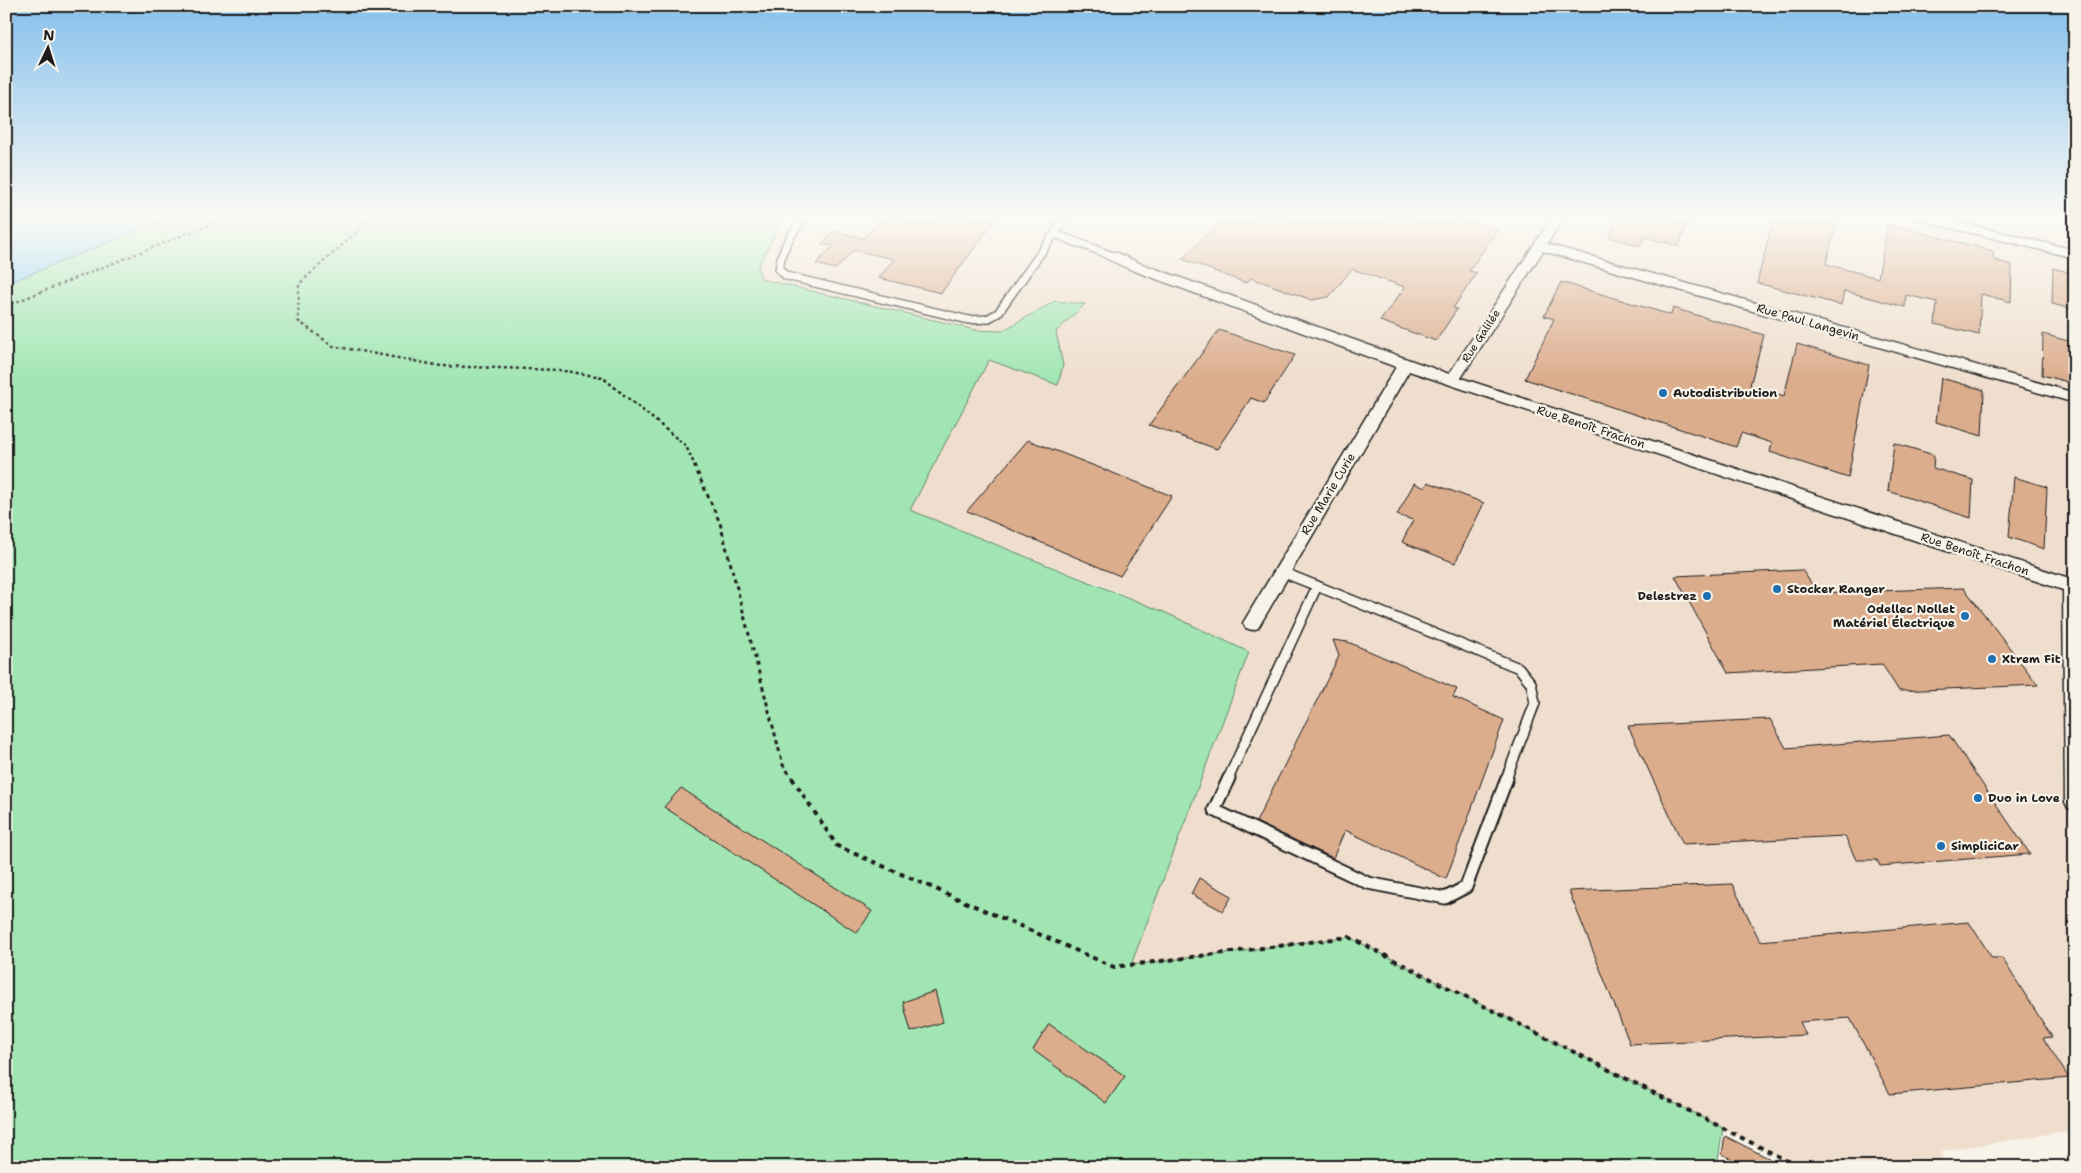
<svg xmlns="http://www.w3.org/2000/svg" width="2081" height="1173" viewBox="0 0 2081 1173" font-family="'Shantell Sans',sans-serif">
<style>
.built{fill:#efdecd}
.green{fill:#a1e6b2;stroke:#5e8167}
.water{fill:#91d1f3;stroke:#62899d}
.building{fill:#dcad8d;stroke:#1c1c1c}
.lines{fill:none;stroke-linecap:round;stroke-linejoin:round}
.lane-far2-casing{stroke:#1c1c1c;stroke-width:10}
.lane-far1-casing{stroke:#1c1c1c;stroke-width:12}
.lane-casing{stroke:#1c1c1c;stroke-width:15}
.street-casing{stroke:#1c1c1c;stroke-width:3}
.path-far2{stroke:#1c1c1c;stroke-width:2.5;stroke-dasharray:3 3;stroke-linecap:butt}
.path-far1{stroke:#1c1c1c;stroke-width:3;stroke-dasharray:4 4;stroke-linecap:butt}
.path{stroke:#1c1c1c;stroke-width:4;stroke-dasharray:5 5;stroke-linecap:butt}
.lane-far2{stroke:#f7f3e8;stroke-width:7}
.lane-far1{stroke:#f7f3e8;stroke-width:9}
.lane{stroke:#f7f3e8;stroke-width:11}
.street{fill:#f7f3e8;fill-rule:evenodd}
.poi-dot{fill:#1f6fb2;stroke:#f7f3e8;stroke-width:2}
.labels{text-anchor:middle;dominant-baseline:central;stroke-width:4.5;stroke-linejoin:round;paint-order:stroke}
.far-street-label{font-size:11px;fill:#1c1c1c;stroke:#f7f3e8}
.street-label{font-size:12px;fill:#1c1c1c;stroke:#f7f3e8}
.poi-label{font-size:12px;font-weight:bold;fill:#1c1c1c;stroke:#f7f3e8;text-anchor:start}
</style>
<rect width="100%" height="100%" fill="#f7f3e8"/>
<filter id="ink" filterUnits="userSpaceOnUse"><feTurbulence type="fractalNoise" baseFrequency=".02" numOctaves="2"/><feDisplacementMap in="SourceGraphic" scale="10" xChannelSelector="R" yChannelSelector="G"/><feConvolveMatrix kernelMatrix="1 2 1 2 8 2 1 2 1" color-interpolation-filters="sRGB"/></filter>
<g filter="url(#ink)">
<path class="built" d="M784,216H2075V1134L2067,1131L1943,1151L1940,1167H1798L1349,937L1131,965L1250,651L1111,589L910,510L989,360L1063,365L1056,332L1085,304L1055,301L1002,331L976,330L761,279L758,267Z"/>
<path class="green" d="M173,216H784L758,267L761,279L976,330L1002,331L1055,301L1085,304L1056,332L1063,365L1058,385L989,360L910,510L1164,612L1249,652L1131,965L1349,937L1723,1128L1717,1167H6V284Z"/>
<path class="water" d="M6,216H173L6,284Z"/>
<g class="building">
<path d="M883,216H998L941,293L879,278L894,259L854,250L836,269L816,264L833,246L822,244L834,231L864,238Z"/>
<path d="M1226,216H1285L1306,223L1307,216H1451L1497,230L1469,271L1477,273L1453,308L1457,309L1436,341L1380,321L1405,287L1352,269L1329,297L1312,300L1251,278L1246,283L1182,259Z"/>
<path d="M1618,216H1690L1679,246L1644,237L1640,246L1609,237Z"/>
<path d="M1774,216H1838L1826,264L1878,278L1888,224L1993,251L1994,260L2012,265L2011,302L1981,294L1979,335L1935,324L1937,302L1906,295L1905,307L1844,291L1841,305L1757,283Z"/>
<path d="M2053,268L2075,274V310L2052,304Z"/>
<path d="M1561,282L1671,315L1673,308L1764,335L1750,385L1784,396L1797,344L1869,365L1848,478L1770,452L1772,443L1741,433L1736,447L1525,379L1554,319L1544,316Z"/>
<path d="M1219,330L1295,355L1264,403L1251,398L1217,449L1149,425Z"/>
<path d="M2043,334L2075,343V384L2042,375Z"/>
<path d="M1941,378L1984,390L1982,436L1936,422Z"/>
<path d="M1028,440L1172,496L1120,576L967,511Z"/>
<path d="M1894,443L1934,455L1933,468L1973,480L1971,518L1888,491Z"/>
<path d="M2014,477L2047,487L2044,549L2009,537Z"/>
<path d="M1428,482L1484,503L1455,563L1402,542L1413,520L1397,515L1414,483L1425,488Z"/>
<path d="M1802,570L1818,593L1964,588L2038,685L1899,691L1882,664L1728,673L1675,576Z"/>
<path d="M1333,640L1348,642L1457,689L1453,697L1504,720L1446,879L1345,830L1333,858L1256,822L1339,656Z"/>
<path d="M1770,719L1786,748L1949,735L2030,854L1880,866L1877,860H1856L1845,836L1683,844L1628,726Z"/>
<path d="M681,788L872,911L857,933L664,807Z"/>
<path d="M1199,878L1232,896L1223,911L1191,894Z"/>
<path d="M1732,884L1760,941L1969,922L1992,958H2002L2052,1037L2043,1038L2069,1078L1890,1094L1850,1018L1800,1022L1806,1035L1630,1044L1569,891Z"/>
<path d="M935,991L943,1022L911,1032L903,1002Z"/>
<path d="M1049,1024L1125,1076L1106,1103L1033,1050Z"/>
<path d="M1725,1136L1786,1167H1746L1722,1154Z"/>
</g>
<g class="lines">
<g class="lane-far2-casing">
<g id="lane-far2">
<path d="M805,216C793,232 781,248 779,269L786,276L969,320L987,319L998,313L1067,216"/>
<path d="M1055,234L1110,255"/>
</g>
</g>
<g class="lane-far1-casing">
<g id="lane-far1">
<path d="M1282,572L1317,586"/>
<path d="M1317,586L1519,668L1531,683L1535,703L1506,779"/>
<path d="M1228,779L1317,586"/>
</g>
</g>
<g class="lane-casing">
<path id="lane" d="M1229,778L1214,810L1368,883L1445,898L1466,887L1507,778"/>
</g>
<g class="street-casing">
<g id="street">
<path d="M1553,216H1565L1547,244L2075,393V403L1543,251L1461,378L2075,580V811L2068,808L2065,802L2063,590L1409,371L1258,628L1252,630L1246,628L1243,623L1246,618L1396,367L1132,270L1105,258L1103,255L1105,252H1115L1142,264L1449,374Z"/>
<path d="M1912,216H1933L2075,250V258L1914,219Z"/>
</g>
</g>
<g class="path-far2">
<path d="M374,216L299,284L298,321L333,346L441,366L558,370L602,377L686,446L695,466"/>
<path d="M6,306L231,216"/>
</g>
<path class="path-far1" d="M694,465L720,523L783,765L793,779"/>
<path class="path" d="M792,778L837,846L1114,967L1349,937L1799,1167"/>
<use href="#lane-far2" class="lane-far2"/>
<use href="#lane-far1" class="lane-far1"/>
<use href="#lane" class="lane"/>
<use href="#street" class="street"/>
</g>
</g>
<linearGradient id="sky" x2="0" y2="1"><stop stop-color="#85c0ec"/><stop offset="0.57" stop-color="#fbfaf5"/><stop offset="1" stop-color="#fbfaf5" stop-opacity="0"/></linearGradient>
<rect width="2081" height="380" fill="url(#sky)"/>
<g class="poi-dot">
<circle cx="1663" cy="393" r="5"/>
<circle cx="1777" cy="589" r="5"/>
<circle cx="1707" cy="596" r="5"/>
<circle cx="1965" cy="616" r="5"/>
<circle cx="1992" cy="659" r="5"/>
<circle cx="1978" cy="798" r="5"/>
<circle cx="1941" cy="846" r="5"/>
</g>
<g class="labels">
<g class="far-street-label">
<text transform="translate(1481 336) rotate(-57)">Rue Galilée</text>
</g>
<g class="street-label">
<text transform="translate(1808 322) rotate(16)">Rue Paul Langevin</text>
<text transform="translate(1591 427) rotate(18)">Rue Benoît Frachon</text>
<text transform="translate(1328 494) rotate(-59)">Rue Marie Curie</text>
<text transform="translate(1975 554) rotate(18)">Rue Benoît Frachon</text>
</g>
<g class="poi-label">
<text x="1673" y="393">Autodistribution</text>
<text x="1787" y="589">Stocker Ranger</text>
<text x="1697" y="596" text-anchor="end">Delestrez</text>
<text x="1955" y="609" text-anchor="end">Odellec Nollet<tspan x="1955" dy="14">Matériel Électrique</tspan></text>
<text x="2002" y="659">Xtrem Fit</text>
<text x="1988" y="798">Duo in Love</text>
<text x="1951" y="846">SimpliciCar</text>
</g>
</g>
<rect width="2081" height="1173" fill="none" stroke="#f7f3e8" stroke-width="25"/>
<rect x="12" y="12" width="2056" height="1148" fill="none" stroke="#1c1c1c" stroke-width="2" filter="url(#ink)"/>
<g transform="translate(48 48) rotate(4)" stroke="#f7f3e8" stroke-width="4" paint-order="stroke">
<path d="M0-4L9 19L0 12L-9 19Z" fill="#1c1c1c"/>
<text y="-8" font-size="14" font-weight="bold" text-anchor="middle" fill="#1c1c1c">N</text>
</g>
</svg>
